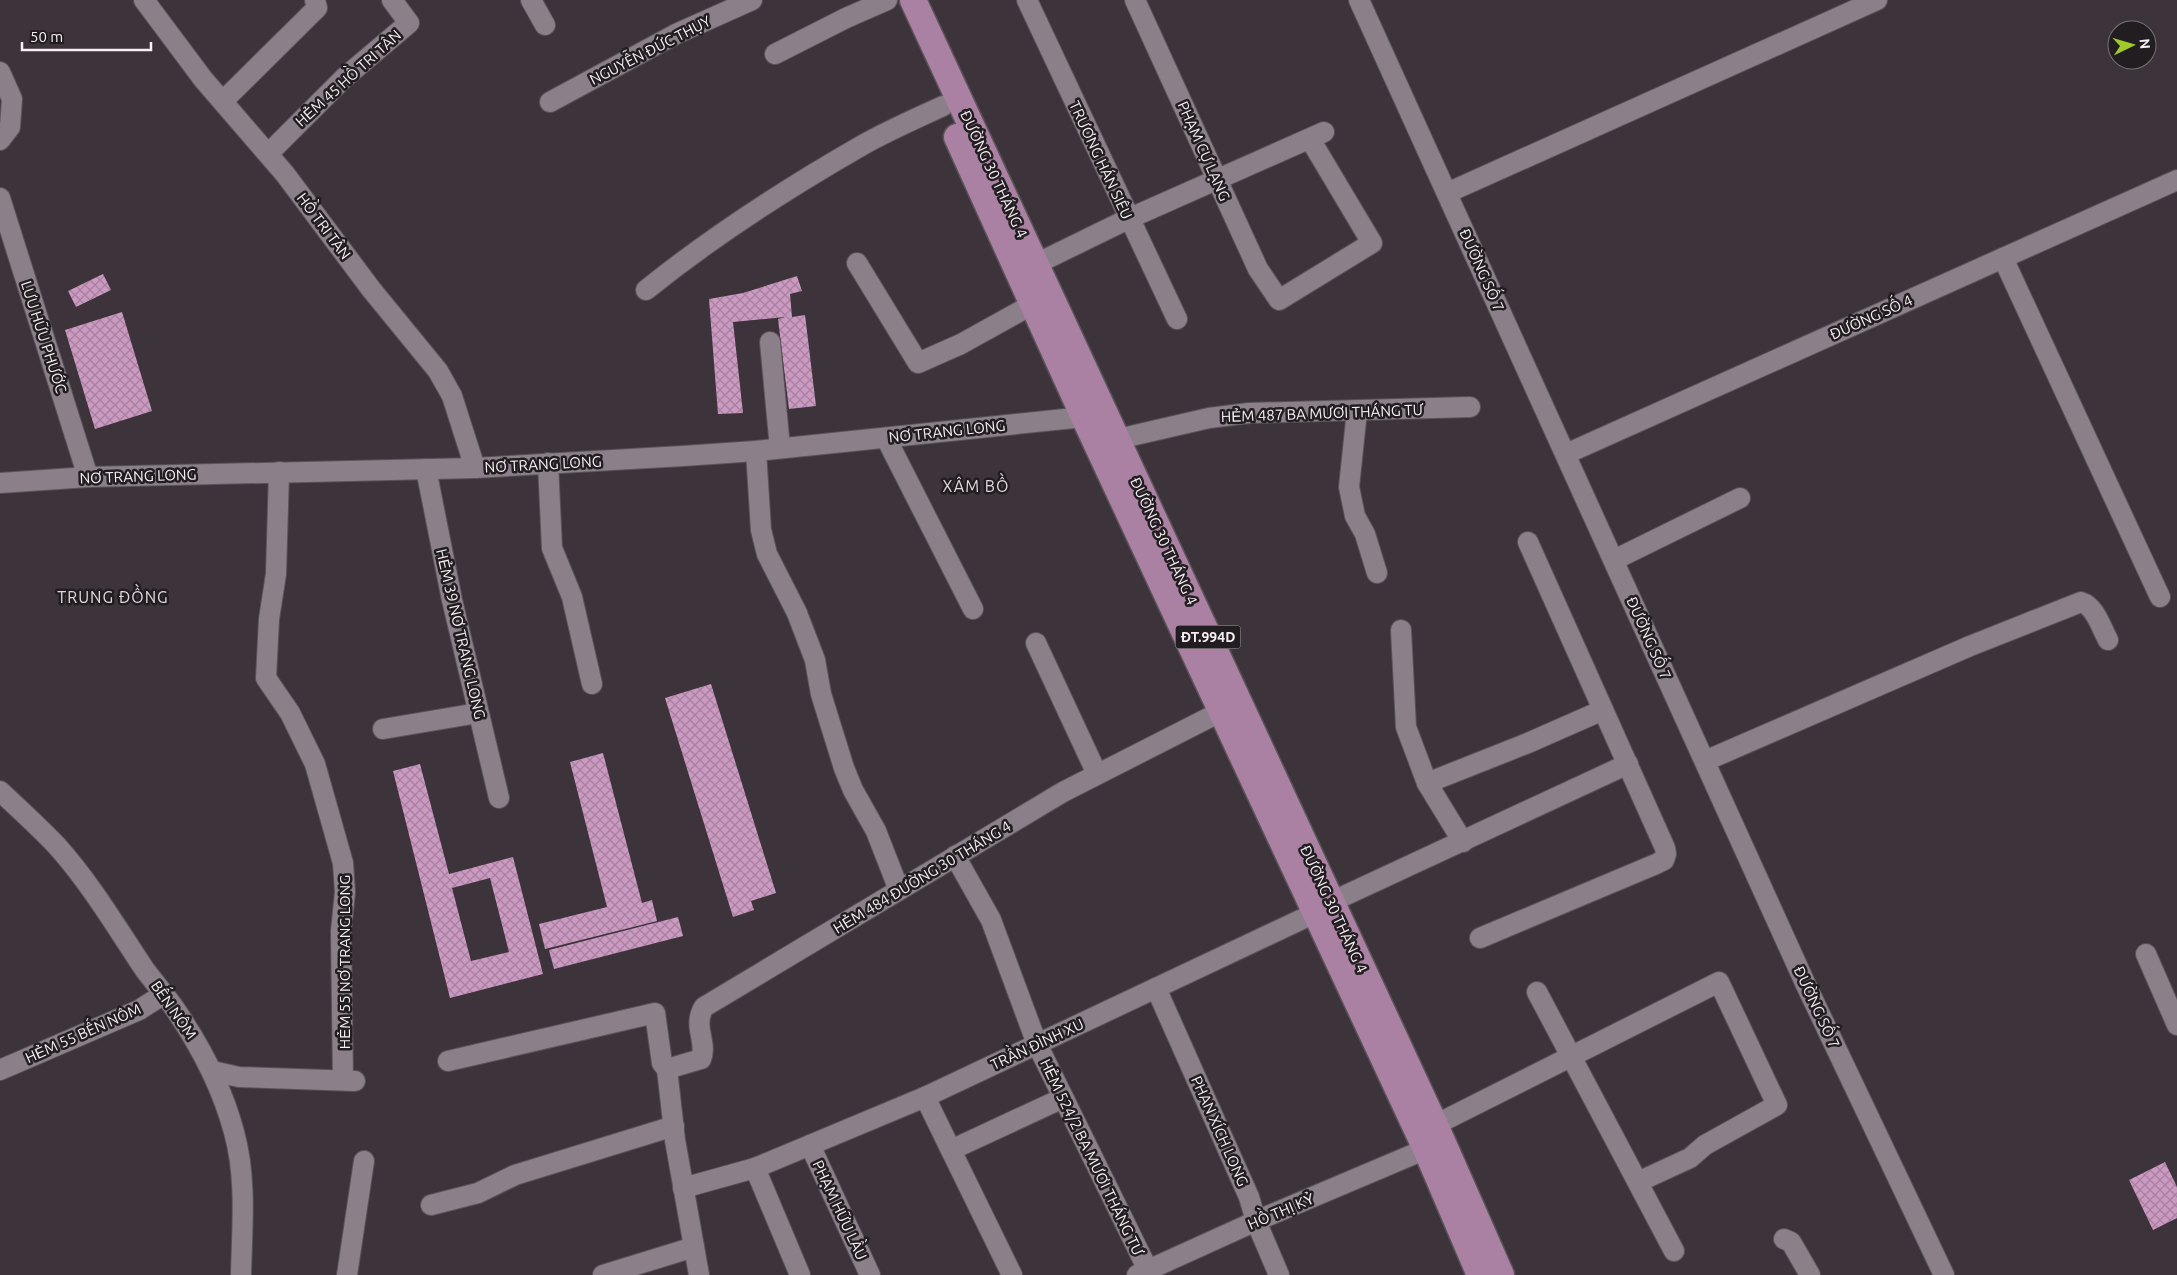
<svg xmlns="http://www.w3.org/2000/svg" width="2177" height="1275" viewBox="0 0 2177 1275" font-family="Ubuntu,sans-serif">
<style>
.building{fill:url(#building-cross-hatch);fill-rule:evenodd}
.lines{fill:none;stroke-linecap:round;stroke-linejoin:round}
.minor-casing{stroke:#5b5359;stroke-width:22}
.major-casing{stroke:#5b5359;stroke-width:29}
.minor{stroke:#8b8089;stroke-width:20}
.major{stroke:#aa81a2;stroke-width:26}
.labels{text-anchor:middle;dominant-baseline:central;stroke-width:5;stroke-linejoin:round;paint-order:stroke}
.shield{fill:#221d21;stroke:#b6b0b5;stroke-width:1}
.shield-label{font-size:14px;font-weight:bold;fill:#f6eff4}
.street-label{font-size:15px;fill:#f6eff4;stroke:#221d21}
.neighbourhood-label{font-size:16px;letter-spacing:1px;fill:#e2d6df;stroke:#221d21}
</style>
<defs>
<pattern id="building-cross-hatch" width="8" height="8" patternUnits="userSpaceOnUse" patternTransform="scale(1.25)"><rect width="8" height="8" fill="#cc99c2"/><path d="M0 0l8 8M0 8l8-8" fill="none" stroke="#a5819e"/></pattern>
</defs>
<rect width="100%" height="100%" fill="#3d343b"/>
<g class="building">
<path d="M103,274L111,290L76,307L68,291Z"/>
<path d="M797,276L802,291L790,294L792,317L805,315L816,406L789,409L778,319L785,317L733,322L743,413L718,414L709,299L743,293Z"/>
<path d="M122,312L152,411L95,429L65,330Z"/>
<path d="M711,684L776,893L751,901L754,910L733,917L665,698Z"/>
<path d="M603,753L642,903L652,900L657,921L545,949L539,924L607,907L570,762Z"/>
<path d="M420,764L449,874L513,857L543,974L450,998L393,771ZM490,878L509,952L471,961L452,888Z"/>
<path d="M678,917L683,936L554,969L549,950Z"/>
<path d="M2165,1162L2177,1187V1218L2153,1230L2129,1180Z"/>
</g>
<g class="lines">
<g class="minor-casing">
<g id="minor">
<path d="M144,0L203,79L285,174L371,289L438,371L452,396L475,468"/>
<path d="M531,0L545,25"/>
<path d="M1027,0L1177,319"/>
<path d="M1135,0L1258,269L1279,300L1372,243L1310,139"/>
<path d="M1359,0L1806,985L1944,1275"/>
<path d="M775,54L846,18L887,0"/>
<path d="M0,72L12,99L10,127L0,140"/>
<path d="M223,101L317,8L315,0"/>
<path d="M550,102L676,34L752,0"/>
<path d="M268,154L344,78L409,23L392,0"/>
<path d="M1447,193L1877,0"/>
<path d="M0,198L88,477"/>
<path d="M2003,258L2160,597"/>
<path d="M857,263L918,363L961,344L1033,304"/>
<path d="M1036,264L1128,219L1324,132"/>
<path d="M646,290C713,236 786,189 861,146C887,131 915,119 943,106"/>
<path d="M770,342L780,448"/>
<path d="M1357,411L1349,487L1355,516L1365,534L1377,573"/>
<path d="M886,438L973,609"/>
<path d="M1118,439L1209,418L1249,413L1470,407"/>
<path d="M756,451L761,530L767,554L797,613L815,660L821,694L844,768L853,790L876,831L899,890"/>
<path d="M1566,454L2177,180"/>
<path d="M548,463L552,548L572,597L592,684"/>
<path d="M426,469L452,600L499,798"/>
<path d="M279,472L276,574L269,619L266,678L290,713L315,764L343,863L345,892L341,931L343,1080"/>
<path d="M0,483L88,477L475,468L683,456L756,451L1084,417"/>
<path d="M1614,560L1740,498"/>
<path d="M1401,630L1406,727L1427,783L1463,842"/>
<path d="M1036,643L1097,774"/>
<path d="M383,729L478,713"/>
<path d="M1705,761L1970,646L2081,602C2095,606 2101,627 2108,640"/>
<path d="M1427,783L1528,743L1603,710"/>
<path d="M0,791C19,809 39,827 57,846C91,884 117,928 145,970C155,983 166,996 175,1009C201,1047 222,1087 234,1132C247,1179 242,1227 241,1275"/>
<path d="M955,856L991,920L1037,1044L1148,1270"/>
<path d="M1480,938L1656,864L1664,860L1666,854L1665,848L1528,542"/>
<path d="M2146,954L2177,1025"/>
<path d="M1156,988L1249,1197L1256,1221L1279,1275"/>
<path d="M1537,992L1674,1251"/>
<path d="M448,1061L655,1013L662,1063L667,1069"/>
<path d="M667,1069L701,1059C708,1043 692,1026 704,1007L1063,792L1222,711"/>
<path d="M667,1069L675,1140L699,1275"/>
<path d="M0,1070L139,1010L164,994"/>
<path d="M212,1071L239,1077L355,1081"/>
<path d="M925,1097L1012,1275"/>
<path d="M1435,1125L1719,982L1777,1105L1705,1145L1690,1158L1638,1182"/>
<path d="M810,1145L870,1275"/>
<path d="M951,1150L1063,1098"/>
<path d="M755,1168L800,1275"/>
<path d="M683,1188L755,1168L925,1097L1315,913L1331,902L1628,764"/>
<path d="M431,1205L478,1193L515,1175L674,1126"/>
<path d="M1784,1239L1791,1242L1810,1275"/>
<path d="M347,1275L364,1161"/>
<path d="M603,1275L694,1247"/>
<path d="M1137,1275L1256,1221L1426,1149"/>
</g>
</g>
<g class="major-casing">
<g id="major">
<path d="M913,0L1435,1125L1501,1275"/>
<path d="M957,137L1084,417L1426,1149L1480,1275"/>
</g>
</g>
<use href="#minor" class="minor"/>
<use href="#major" class="major"/>
</g>
<g class="labels">
<rect class="shield" x="1175.5" y="625.5" width="65" height="23" rx="4"/>
<g class="shield-label">
<text x="1208" y="637">ĐT.994D</text>
</g>
<g class="street-label">
<text transform="translate(650 50) rotate(-27)">NGUYỄN ĐỨC THỤY</text>
<text transform="translate(348 78) rotate(-42)">HẺM 45 HỒ TRI TÂN</text>
<text transform="translate(1204 151) rotate(66)">PHẠM CỰ LẠNG</text>
<text transform="translate(1101 160) rotate(65)">TRƯƠNG HÁN SIÊU</text>
<text transform="translate(994 174) rotate(65)">ĐƯỜNG 30 THÁNG 4</text>
<text transform="translate(324 226) rotate(53)">HỒ TRI TÂN</text>
<text transform="translate(1482 270) rotate(66)">ĐƯỜNG SỐ 7</text>
<text transform="translate(1871 317) rotate(-24)">ĐƯỜNG SỐ 4</text>
<text transform="translate(44 337) rotate(72)">LƯU HỮU PHƯỚC</text>
<text transform="translate(1322 413) rotate(-2)">HẺM 487 BA MƯƠI THÁNG TƯ</text>
<text transform="translate(947 431) rotate(-6)">NƠ TRANG LONG</text>
<text transform="translate(543 464) rotate(-3)">NƠ TRANG LONG</text>
<text transform="translate(138 476) rotate(-2)">NƠ TRANG LONG</text>
<text transform="translate(1164 541) rotate(65)">ĐƯỜNG 30 THÁNG 4</text>
<text transform="translate(461 634) rotate(77)">HẺM 39 NƠ TRANG LONG</text>
<text transform="translate(1649 638) rotate(66)">ĐƯỜNG SỐ 7</text>
<text transform="translate(922 877) rotate(-31)">HẺM 484 ĐƯỜNG 30 THÁNG 4</text>
<text transform="translate(1334 909) rotate(65)">ĐƯỜNG 30 THÁNG 4</text>
<text transform="translate(344 962) rotate(-90)">HẺM 55 NƠ TRANG LONG</text>
<text transform="translate(1817 1007) rotate(65)">ĐƯỜNG SỐ 7</text>
<text transform="translate(174 1010) rotate(55)">BẾN NÔM</text>
<text transform="translate(83 1033) rotate(-24)">HẺM 55 BẾN NÔM</text>
<text transform="translate(1037 1044) rotate(-25)">TRẦN ĐÌNH XU</text>
<text transform="translate(1220 1131) rotate(66)">PHAN XÍCH LONG</text>
<text transform="translate(1092 1157) rotate(64)">HẺM 524/2 BA MƯƠI THÁNG TƯ</text>
<text transform="translate(840 1210) rotate(65)">PHẠM HỮU LẦU</text>
<text transform="translate(1281 1211) rotate(-23)">HỒ THỊ KỶ</text>
</g>
<g class="neighbourhood-label">
<text x="976" y="486">XÂM BỒ</text>
<text x="113" y="597">TRUNG ĐỒNG</text>
</g>
</g>
<g transform="translate(2132 45) rotate(85)"><circle r="24" fill="#221d21" stroke="#777175"/>
<path d="M0-4L9 19L0 12L-9 19Z" fill="#a1c92a"/>
<text y="-8" font-size="14" font-weight="bold" text-anchor="middle" fill="#f6eff4">N</text>
</g>
<path d="M22 42v8h129v-8" fill="none" stroke="#f6eff4" stroke-width="2.5"/>
<text x="30" y="42" font-size="15" fill="#f6eff4" stroke="#221d21" stroke-width="4" paint-order="stroke">50 m</text>
</svg>
